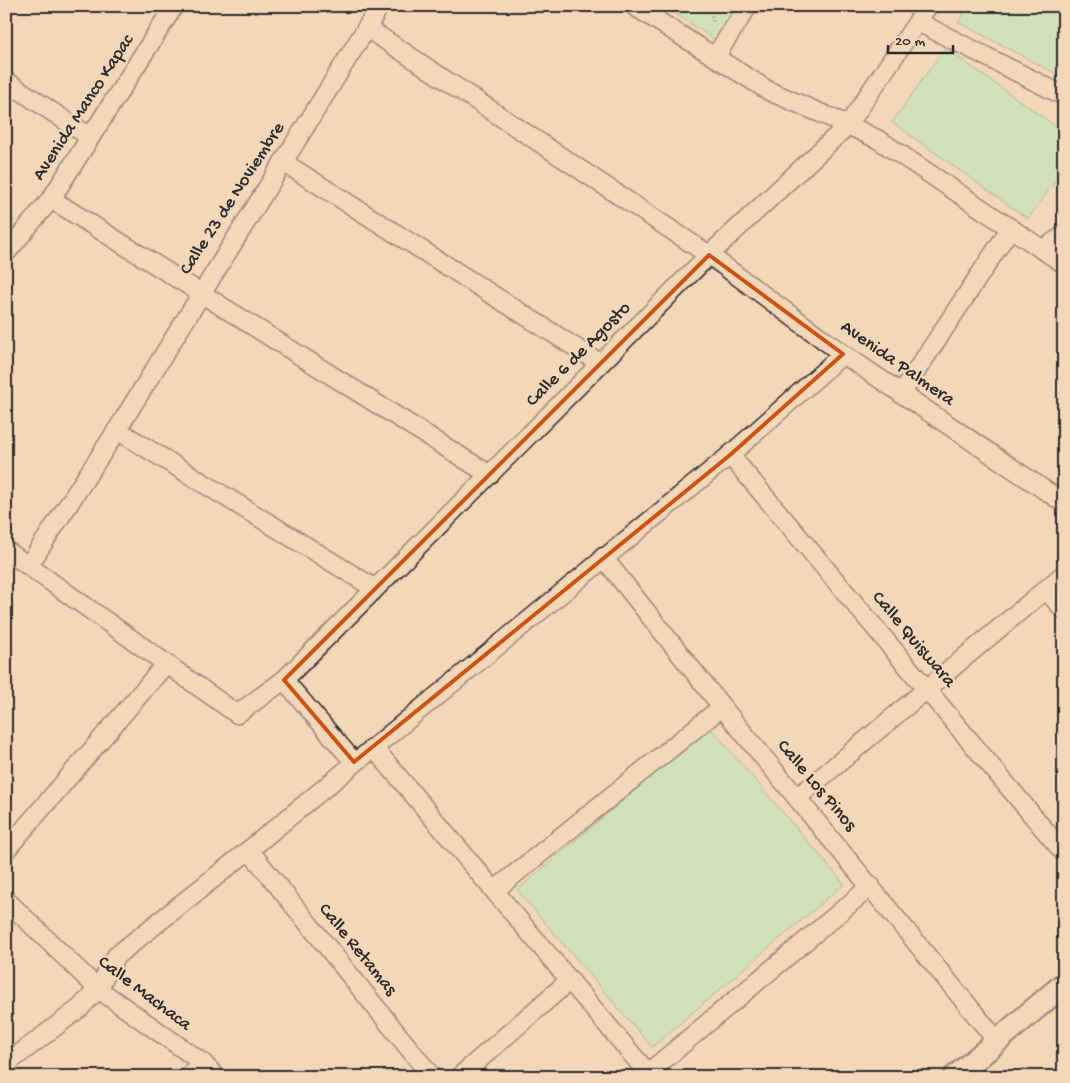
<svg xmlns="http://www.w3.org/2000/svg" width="1070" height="1083" viewBox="0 0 1070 1083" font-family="'Gochi Hand',sans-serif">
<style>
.green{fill:#a8ecb6;stroke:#6a8c70}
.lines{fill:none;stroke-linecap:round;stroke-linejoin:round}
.minor-casing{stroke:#2b2b2b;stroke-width:21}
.tertiary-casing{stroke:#2b2b2b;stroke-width:26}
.path{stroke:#2b2b2b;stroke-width:3;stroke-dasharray:1 4;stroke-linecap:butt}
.minor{stroke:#f3d7b9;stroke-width:18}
.tertiary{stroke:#f3d7b9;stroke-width:22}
.marked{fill:none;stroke:#cc5211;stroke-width:4;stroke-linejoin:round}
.labels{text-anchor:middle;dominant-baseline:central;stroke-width:5;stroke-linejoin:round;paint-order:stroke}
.street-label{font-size:19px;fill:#2b2b2b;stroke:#f3d7b9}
</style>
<rect width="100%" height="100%" fill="#f3d7b9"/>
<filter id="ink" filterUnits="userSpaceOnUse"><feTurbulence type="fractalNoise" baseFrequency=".02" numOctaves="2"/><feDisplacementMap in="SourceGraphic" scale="10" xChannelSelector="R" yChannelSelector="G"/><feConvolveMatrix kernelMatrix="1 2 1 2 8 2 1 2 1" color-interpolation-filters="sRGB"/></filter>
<g filter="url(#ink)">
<g class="green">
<path d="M664,6H738L717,41Z"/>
<path d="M968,6H1064V78L958,22Z"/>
<path d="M945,48L1064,132V169L1028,219L892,122Z"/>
<path d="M710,727L844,884L652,1047L517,890Z"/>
</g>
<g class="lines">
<g class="minor-casing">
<g id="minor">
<path d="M634,6L769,91L848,125L879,140L1064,264"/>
<path d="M918,22L1064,96"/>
<path d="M367,28L709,255L843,354L1064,503"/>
<path d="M715,57L748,6"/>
<path d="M6,81L90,137"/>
<path d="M283,162L600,363"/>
<path d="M51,199L490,475"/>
<path d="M1042,250L1064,235"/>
<path d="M6,253L51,199L174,6"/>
<path d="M901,394L1010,229"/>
<path d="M117,430L374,588"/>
<path d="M730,455L1064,853"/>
<path d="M6,550L237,714L284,680L709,255L848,125L928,6"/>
<path d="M603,557L722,707L998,1042"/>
<path d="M29,565L117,430L380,6"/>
<path d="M1046,590L1064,610"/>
<path d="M284,680L354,762"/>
<path d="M374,748L651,1077"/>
<path d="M798,797L1064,574"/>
<path d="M6,850L165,665"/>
<path d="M249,850L432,1077"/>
<path d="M495,890L722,707"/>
<path d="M6,900L98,989L203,1063L216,1077"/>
<path d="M6,1064L80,1008L98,989L116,956L249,850L730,455L843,354"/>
<path d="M648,1073L871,886"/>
<path d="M187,1077L203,1063"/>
<path d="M459,1077L570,980"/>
</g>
</g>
<g class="tertiary-casing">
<path id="tertiary" d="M955,1077L1064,984"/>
</g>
<path class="path" d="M709,6L714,24"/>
<use href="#minor" class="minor"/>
<use href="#tertiary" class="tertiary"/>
</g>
</g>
<path d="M0 0H1070V1083H0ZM709,255L843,354L730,455L354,762L284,680Z" fill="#f3d7b9" fill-opacity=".55" fill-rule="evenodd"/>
<path class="marked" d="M709,255L843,354L730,455L354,762L284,680Z"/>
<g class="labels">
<g class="street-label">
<text transform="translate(84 108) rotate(-57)">Avenida Manco Kapac</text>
<text transform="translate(233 199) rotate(-57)">Calle 23 de Noviembre</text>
<text transform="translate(579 355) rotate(-45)">Calle 6 de Agosto</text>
<text transform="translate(897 364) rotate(35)">Avenida Palmera</text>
<text transform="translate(913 640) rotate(50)">Calle Quiswara</text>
<text transform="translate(816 786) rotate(50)">Calle Los Pinos</text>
<text transform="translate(357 950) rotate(51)">Calle Retamas</text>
<text transform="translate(144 994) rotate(37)">Calle Machaca</text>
</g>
</g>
<rect width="1070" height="1083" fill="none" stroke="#f3d7b9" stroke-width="25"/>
<rect x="12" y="12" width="1045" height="1058" fill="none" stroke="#2b2b2b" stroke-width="2" filter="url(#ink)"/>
<path d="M888 45v8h65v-8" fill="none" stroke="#2b2b2b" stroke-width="2.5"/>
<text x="895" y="45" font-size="15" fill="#2b2b2b" stroke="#f3d7b9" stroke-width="4" paint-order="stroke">20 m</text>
</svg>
